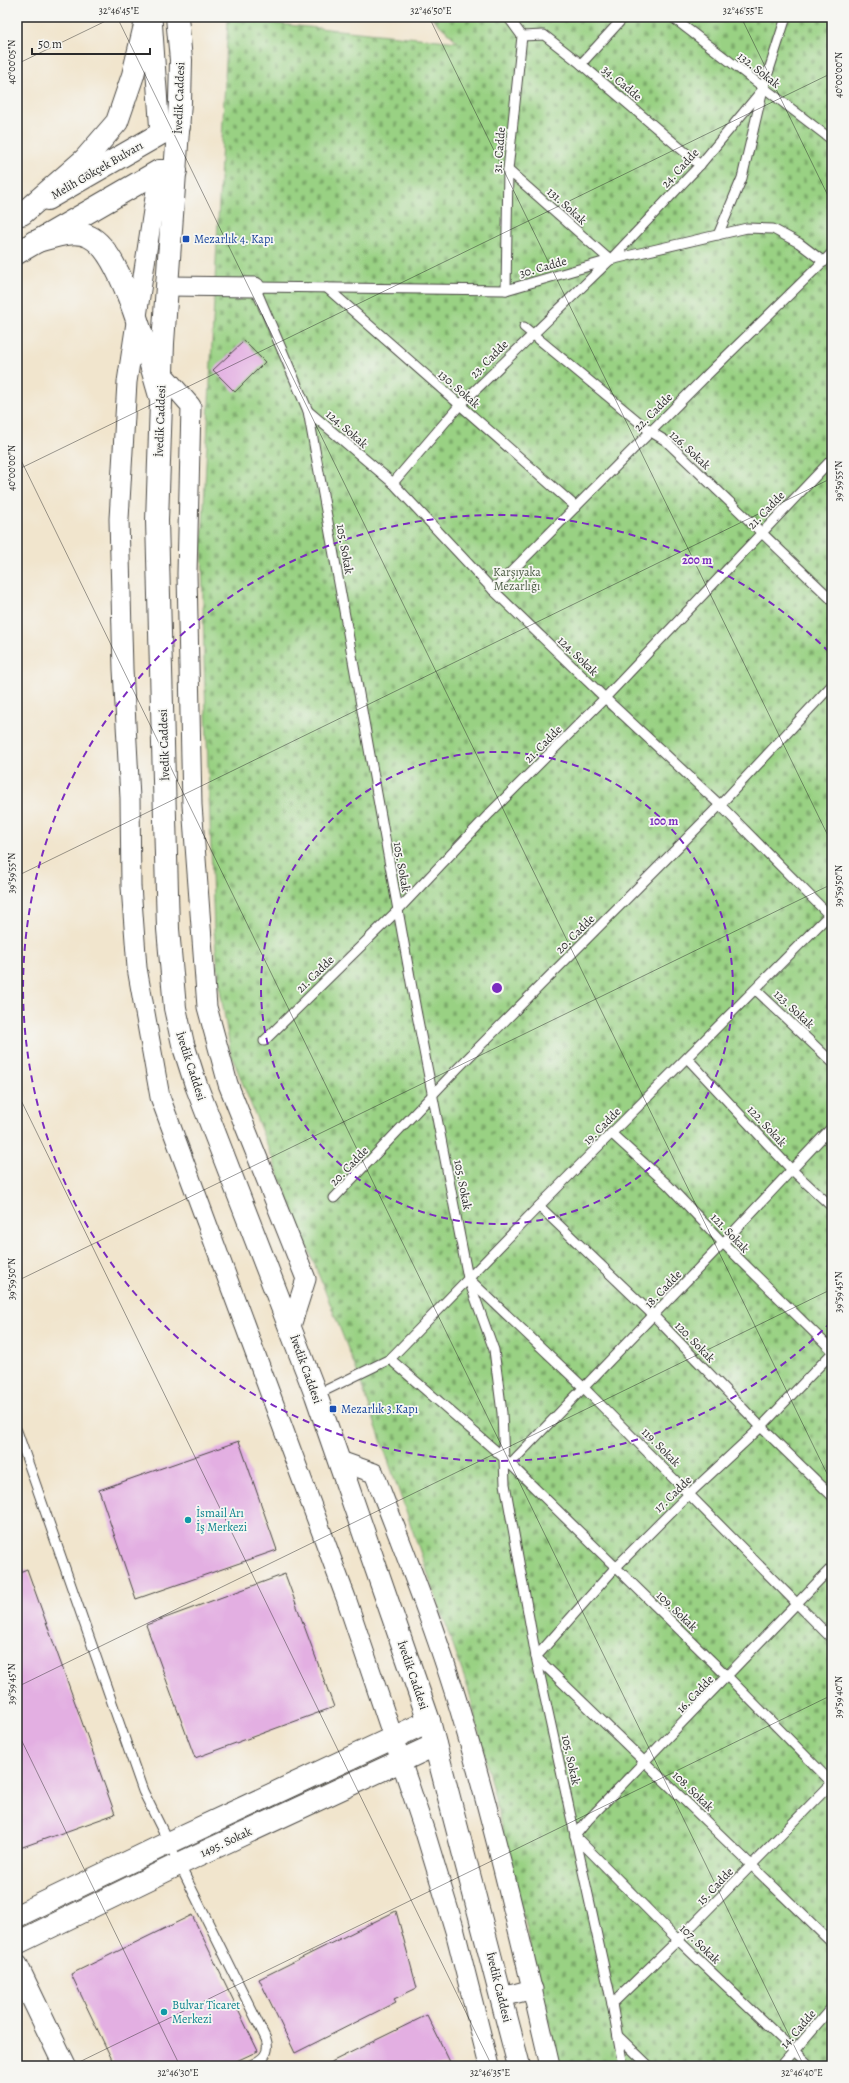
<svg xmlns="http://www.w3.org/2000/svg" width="849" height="2083" viewBox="0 0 849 2083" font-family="Alegreya,serif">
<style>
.cemetery{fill:url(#cemetery-stones);stroke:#627e57}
.building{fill:#e3afe2}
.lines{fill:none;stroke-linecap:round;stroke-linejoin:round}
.service-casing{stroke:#494743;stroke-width:11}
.minor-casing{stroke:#494743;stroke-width:21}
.tertiary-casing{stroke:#494743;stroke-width:24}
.secondary-casing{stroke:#494743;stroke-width:24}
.service{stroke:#fff;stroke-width:9}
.minor{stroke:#fff;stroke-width:19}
.tertiary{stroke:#fff;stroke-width:22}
.secondary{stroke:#fff;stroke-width:22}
.ticks{fill:none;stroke:#2b2b2b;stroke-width:1;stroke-opacity:0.45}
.ring{fill:none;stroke:#7b2cbf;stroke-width:2;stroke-dasharray:7 5}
.transit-dot{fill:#1a4fb4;stroke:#f6f6f2;stroke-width:1.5}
.culture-dot{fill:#0f9aa8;stroke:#f6f6f2;stroke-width:1.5}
.labels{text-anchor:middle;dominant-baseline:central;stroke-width:3.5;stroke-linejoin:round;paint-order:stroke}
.street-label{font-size:12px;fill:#2b2b2b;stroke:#f6f6f2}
.transit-label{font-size:12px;fill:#164399;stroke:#f6f6f2;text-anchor:start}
.park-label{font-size:12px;fill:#4c5d45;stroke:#f6f6f2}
.culture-label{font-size:12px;fill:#0d838f;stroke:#f6f6f2;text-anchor:start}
.centre{fill:#7b2cbf;stroke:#f6f6f2;stroke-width:2}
.ring-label{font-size:12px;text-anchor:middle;font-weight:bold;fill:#7b2cbf;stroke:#f6f6f2;stroke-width:3.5;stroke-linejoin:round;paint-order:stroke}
.neatline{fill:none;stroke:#2b2b2b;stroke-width:1.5}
.ticks-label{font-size:10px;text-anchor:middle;fill:#2b2b2b}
</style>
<defs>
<pattern id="cemetery-stones" width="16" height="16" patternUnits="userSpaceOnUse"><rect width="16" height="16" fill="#99d183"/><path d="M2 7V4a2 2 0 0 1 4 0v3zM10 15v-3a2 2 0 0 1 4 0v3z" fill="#7daa6b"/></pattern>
</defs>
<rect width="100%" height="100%" fill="#f6f6f2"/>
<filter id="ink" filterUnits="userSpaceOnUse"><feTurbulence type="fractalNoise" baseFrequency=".025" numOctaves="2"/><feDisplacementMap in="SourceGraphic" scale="8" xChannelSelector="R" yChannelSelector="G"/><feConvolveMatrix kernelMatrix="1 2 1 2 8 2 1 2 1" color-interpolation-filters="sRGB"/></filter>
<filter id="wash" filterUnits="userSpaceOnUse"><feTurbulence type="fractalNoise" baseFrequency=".012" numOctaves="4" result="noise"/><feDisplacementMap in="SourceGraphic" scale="16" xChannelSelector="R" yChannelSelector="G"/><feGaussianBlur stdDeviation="0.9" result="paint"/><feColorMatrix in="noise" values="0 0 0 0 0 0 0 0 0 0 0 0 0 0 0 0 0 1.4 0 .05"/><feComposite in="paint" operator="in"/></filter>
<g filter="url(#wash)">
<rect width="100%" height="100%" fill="#f1e5cd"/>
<path class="cemetery" d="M431,17H832V2066H559L469,1691L356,1369L231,1054L220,989L214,930L204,658L202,544L228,19L458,42Z"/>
<g id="blocks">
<g class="building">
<path d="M244,341L265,362L235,392L213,370Z"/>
<path d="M239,1441L277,1550L136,1599L99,1490Z"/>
<path d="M27,1569L115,1814L17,1849V1573Z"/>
<path d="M285,1574L334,1707L195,1758L146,1625Z"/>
<path d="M396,1911L417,1988L394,1999L396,2002L295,2053L259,1979Z"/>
<path d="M192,1915L258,2051L226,2066H115L71,1974Z"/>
<path d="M427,2015L452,2066H323Z"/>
</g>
</g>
</g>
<g filter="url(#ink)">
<use href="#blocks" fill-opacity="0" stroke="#494743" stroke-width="1"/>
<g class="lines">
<g class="service-casing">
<g id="service">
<path d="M672,17L832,140"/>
<path d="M522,36L544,35L581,64L700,165"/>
<path d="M581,64L624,17"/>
<path d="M508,170L610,260"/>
<path d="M718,235L742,178L763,89L786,17"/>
<path d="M327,288L576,507"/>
<path d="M506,290L508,170L522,36L508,17"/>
<path d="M524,327L651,432L666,441L832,600"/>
<path d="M308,411L393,483L493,590L605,698L720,805L832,918"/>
<path d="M393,483L459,406L610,260L700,165L763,89"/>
<path d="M493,590L708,374L832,253"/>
<path d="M756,990L832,1062"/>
<path d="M264,1041L398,910L490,813L605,698L832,459"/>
<path d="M687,1058L791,1169L832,1207"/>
<path d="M611,1133L668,1185L723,1243L832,1350"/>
<path d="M334,1198L458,1068L720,805L832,685"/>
<path d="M539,1206L654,1316L761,1427L832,1496"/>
<path d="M469,1279L583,1387L832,1639"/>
<path d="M832,1353L761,1427L690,1493L615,1568L536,1657L832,1943"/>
<path d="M390,1359L504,1458L728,1677L832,1783"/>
<path d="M316,1395L390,1359L539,1206L832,912"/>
<path d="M17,1431L143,1791L266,2039C271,2054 262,2060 249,2066"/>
<path d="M509,1465L723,1243L832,1127"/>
<path d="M612,2004L678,1940L832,1783"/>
<path d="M618,2036L649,2066"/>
<path d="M623,2066L612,2004L536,1657L505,1484L502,1413L494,1350L468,1278L416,1010L308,411L255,287L506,290L610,260L747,228L773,229L799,243L824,262"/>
<path d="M781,2066L832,2007"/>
<path d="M810,2066L678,1940L575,1836L588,1820L832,1567"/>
</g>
</g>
<g class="minor-casing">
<g id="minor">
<path d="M152,17L160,134"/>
<path d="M159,171L127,382L119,519L123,669L130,798L131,886L137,968L160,1097L346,1598L425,1832L455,1931L489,2066"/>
<path d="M167,286L255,287"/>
<path d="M162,373L191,406L187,574L192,805L207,1007L228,1084L306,1279L291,1326"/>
<path d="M340,1461L374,1473C407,1558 441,1643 466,1731C498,1841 524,1954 550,2066"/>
<path d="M502,1997L533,1989"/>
</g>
</g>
<g class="tertiary-casing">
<g id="tertiary">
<path d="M47,199L160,134L179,127"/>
<path d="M34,242C51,238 73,228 90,237C123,253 149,360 160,396"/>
<path d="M17,253L159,171H176"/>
<path d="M17,1966L65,2066"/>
</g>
</g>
<g class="secondary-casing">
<g id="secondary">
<path d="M177,17L181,60L180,102L163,343L157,521L168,929L175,1008L183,1044L196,1085L316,1395L429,1721L519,2066"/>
<path d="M22,214L85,159L117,122L133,75L147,17"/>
<path d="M17,1916L168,1843L429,1721"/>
<path d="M17,1943L179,1864L435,1745"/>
</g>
</g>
<use href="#service" class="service"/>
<use href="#minor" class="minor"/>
<use href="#tertiary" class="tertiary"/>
<use href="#secondary" class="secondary"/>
</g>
</g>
<path class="ticks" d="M117,17L832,1484M429,17L832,844M741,17L832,204M17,64L114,17M17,452L804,2066M17,470L832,73M17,876L832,478M17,1092L492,2066M17,1281L832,884M17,1687L832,1289M17,1731L180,2066M71,2066L832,1695"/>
<g class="ring">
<circle cx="497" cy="988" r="236"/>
<path d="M831 1322A473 473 0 1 1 831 654"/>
</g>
<g class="transit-dot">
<rect x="182" y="235" width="8" height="8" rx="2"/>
<rect x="329" y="1405" width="8" height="8" rx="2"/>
</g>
<g class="culture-dot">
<circle cx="188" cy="1520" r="4"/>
<circle cx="164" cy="2012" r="4"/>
</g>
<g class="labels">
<g class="street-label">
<text transform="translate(759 70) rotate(38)">132. Sokak</text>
<text transform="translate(622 83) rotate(40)">34. Cadde</text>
<text transform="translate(179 98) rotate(-88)">İvedik Caddesi</text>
<text transform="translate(499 150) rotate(-85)">31. Cadde</text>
<text transform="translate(680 168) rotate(-47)">24. Cadde</text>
<text transform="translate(97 170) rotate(-30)">Melih Gökçek Bulvarı</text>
<text transform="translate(567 206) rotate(42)">131. Sokak</text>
<text transform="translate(543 267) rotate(-16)">30. Cadde</text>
<text transform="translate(489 359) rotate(-45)">23. Cadde</text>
<text transform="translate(459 389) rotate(41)">130. Sokak</text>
<text transform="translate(653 412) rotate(-45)">22. Cadde</text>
<text transform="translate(160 421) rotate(-88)">İvedik Caddesi</text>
<text transform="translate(347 429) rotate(41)">124. Sokak</text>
<text transform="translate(690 450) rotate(43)">126. Sokak</text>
<text transform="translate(766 510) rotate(-46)">21. Cadde</text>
<text transform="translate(345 549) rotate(80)">105. Sokak</text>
<text transform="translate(578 656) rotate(44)">124. Sokak</text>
<text transform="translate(543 744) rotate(-45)">21. Cadde</text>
<text transform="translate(164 745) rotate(-92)">İvedik Caddesi</text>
<text transform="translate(402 867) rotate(80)">105. Sokak</text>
<text transform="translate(575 934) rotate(-45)">20. Cadde</text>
<text transform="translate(315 974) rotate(-44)">21. Cadde</text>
<text transform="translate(794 1009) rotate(43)">123. Sokak</text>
<text transform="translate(191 1066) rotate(72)">İvedik Caddesi</text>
<text transform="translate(602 1126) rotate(-45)">19. Cadde</text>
<text transform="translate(767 1126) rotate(47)">122. Sokak</text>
<text transform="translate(349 1166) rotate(-46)">20. Cadde</text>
<text transform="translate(463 1185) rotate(79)">105. Sokak</text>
<text transform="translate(730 1233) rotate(46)">121. Sokak</text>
<text transform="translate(663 1289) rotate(-46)">18. Cadde</text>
<text transform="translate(695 1342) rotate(46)">120. Sokak</text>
<text transform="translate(306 1369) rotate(70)">İvedik Caddesi</text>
<text transform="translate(661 1447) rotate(45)">119. Sokak</text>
<text transform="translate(673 1494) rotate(-44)">17. Cadde</text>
<text transform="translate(677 1611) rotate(44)">109. Sokak</text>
<text transform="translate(413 1675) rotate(71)">İvedik Caddesi</text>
<text transform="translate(695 1694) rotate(-46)">16. Cadde</text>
<text transform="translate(571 1760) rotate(78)">105. Sokak</text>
<text transform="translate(693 1791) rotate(44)">108. Sokak</text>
<text transform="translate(226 1842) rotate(-25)">1495. Sokak</text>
<text transform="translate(715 1886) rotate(-46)">15. Cadde</text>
<text transform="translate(700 1944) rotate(44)">107. Sokak</text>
<text transform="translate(499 1987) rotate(76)">İvedik Caddesi</text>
<text transform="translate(798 2029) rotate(-49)">14. Cadde</text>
</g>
<g class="transit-label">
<text x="194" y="239">Mezarlık 4. Kapı</text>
<text x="341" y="1409">Mezarlık 3.Kapı</text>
</g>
<g class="park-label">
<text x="517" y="572">Karşıyaka<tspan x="517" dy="14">Mezarlığı</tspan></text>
</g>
<g class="culture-label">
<text x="196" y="1513">İsmail Arı<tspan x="196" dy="14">İş Merkezi</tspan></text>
<text x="172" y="2005">Bulvar Ticaret<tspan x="172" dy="14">Merkezi</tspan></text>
</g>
</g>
<circle cx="497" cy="988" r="6" class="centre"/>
<g class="ring-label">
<text x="697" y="564">200 m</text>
<text x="664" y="825">100 m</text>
</g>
<rect width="849" height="2083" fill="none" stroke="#f6f6f2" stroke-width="44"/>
<path d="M32 48v6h118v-6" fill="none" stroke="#2b2b2b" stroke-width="2"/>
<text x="38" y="48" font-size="12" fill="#2b2b2b" stroke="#f6f6f2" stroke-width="3" paint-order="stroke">50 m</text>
<rect x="22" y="22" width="805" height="2039" class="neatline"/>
<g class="ticks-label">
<text x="119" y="14">32°46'45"E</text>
<text x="431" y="14">32°46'50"E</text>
<text x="743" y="14">32°46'55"E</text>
<text transform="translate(11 62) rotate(-90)" y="4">40°00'05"N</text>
<text transform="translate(838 75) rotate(-90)" y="4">40°00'00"N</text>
<text transform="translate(11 468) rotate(-90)" y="4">40°00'00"N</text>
<text transform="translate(838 481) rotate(-90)" y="4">39°59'55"N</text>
<text transform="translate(11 873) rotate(-90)" y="4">39°59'55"N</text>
<text transform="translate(838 886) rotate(-90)" y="4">39°59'50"N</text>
<text transform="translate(11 1279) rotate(-90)" y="4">39°59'50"N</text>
<text transform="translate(838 1292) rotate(-90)" y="4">39°59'45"N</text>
<text transform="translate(11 1684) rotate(-90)" y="4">39°59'45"N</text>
<text transform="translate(838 1697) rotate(-90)" y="4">39°59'40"N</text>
<text x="178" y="2076">32°46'30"E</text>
<text x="490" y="2076">32°46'35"E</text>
<text x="802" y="2076">32°46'40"E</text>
</g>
</svg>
